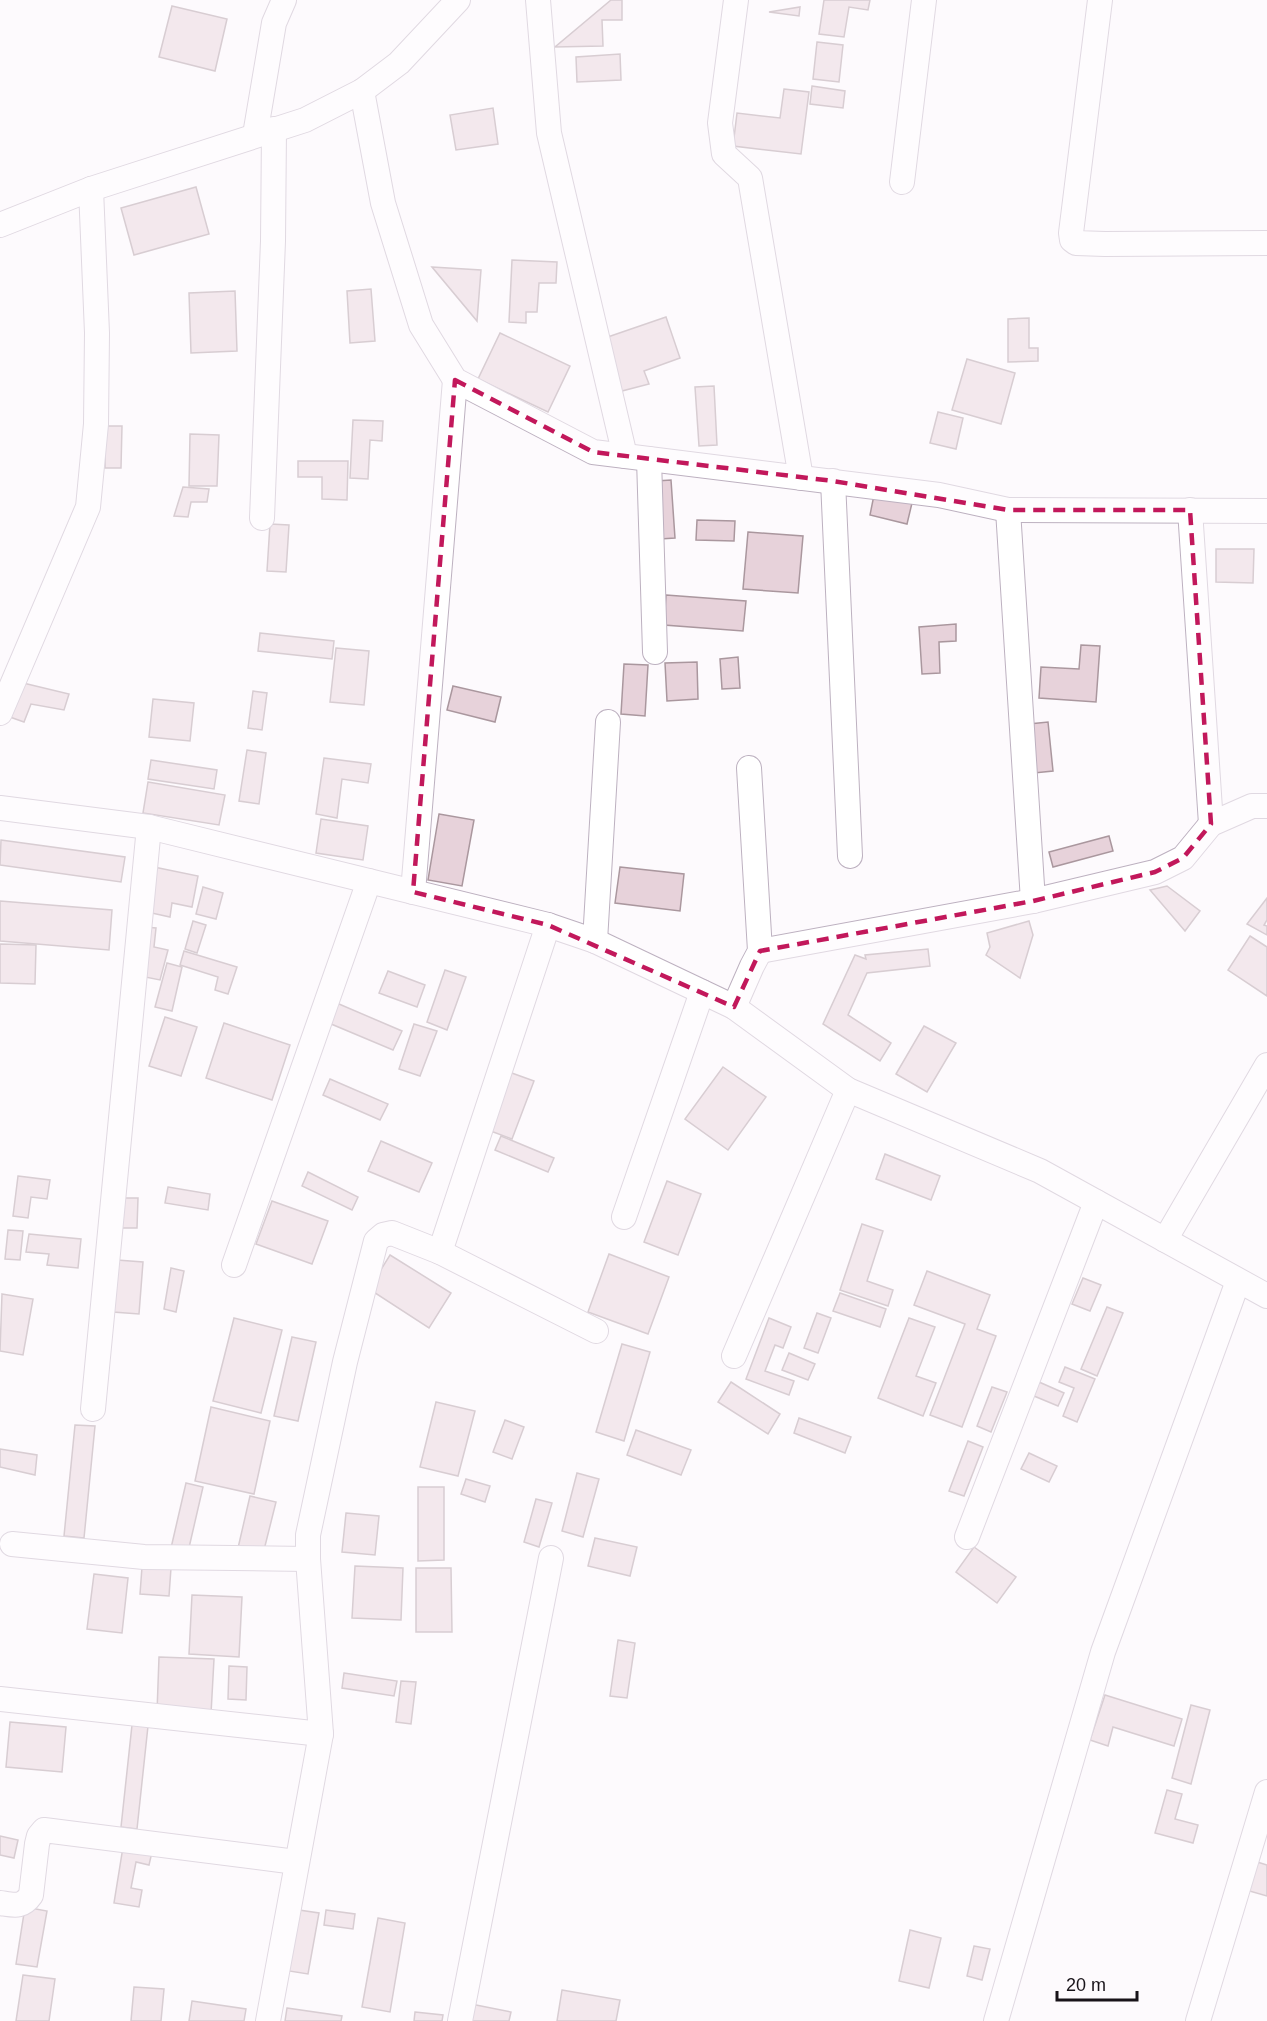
<svg xmlns="http://www.w3.org/2000/svg" width="1267" height="2021" viewBox="0 0 1267 2021" font-family="Arial,sans-serif">
<style>
.building{fill:#e7d2da;stroke:#aa979e;stroke-width:1.5}
.lines{fill:none;stroke-linecap:round;stroke-linejoin:round}
.street-casing{stroke:#bdb1c0;stroke-width:26}
.street{stroke:#fff;stroke-width:24}
.marked{fill:none;stroke:#c2185b;stroke-width:4.5;stroke-dasharray:12 8;stroke-linejoin:round}
</style>
<rect width="100%" height="100%" fill="#fdfafd"/>
<g class="building">
<path d="M611,0H622V20H602L603,46L555,47Z"/>
<path d="M824,0H870L868,10L849,7L844,37L819,34Z"/>
<path d="M172,6L227,19L215,71L159,57Z"/>
<path d="M800,7L799,16L769,12Z"/>
<path d="M817,42L843,45L839,82L813,79Z"/>
<path d="M620,54L621,80L577,82L576,57Z"/>
<path d="M812,86L845,91L843,108L810,104Z"/>
<path d="M784,89L809,92L801,154L733,146L737,113L780,118Z"/>
<path d="M493,108L498,144L456,150L450,115Z"/>
<path d="M196,187L209,234L134,255L121,208Z"/>
<path d="M512,260L557,262L556,283H539L537,312H526V323L509,322Z"/>
<path d="M432,267L481,270L477,321Z"/>
<path d="M371,289L375,341L350,343L347,291Z"/>
<path d="M235,291L237,351L191,353L189,293Z"/>
<path d="M666,317L680,358L644,371L649,384L618,392L599,340Z"/>
<path d="M1029,318V348H1038V361L1008,362V319Z"/>
<path d="M500,333L570,366L548,412L478,379Z"/>
<path d="M967,359L1015,373L1001,424L952,410Z"/>
<path d="M714,386L717,445L699,446L695,387Z"/>
<path d="M938,412L963,418L956,449L930,443Z"/>
<path d="M353,420L383,421L382,441L370,440L368,479L350,478Z"/>
<path d="M105,426H122L121,468H105Z"/>
<path d="M190,434L219,435L217,486H189Z"/>
<path d="M298,461H348L347,500L322,499V477H298Z"/>
<path d="M671,480L675,538L660,539L656,481Z"/>
<path d="M183,487L209,489L207,502H191L188,517L174,516Z"/>
<path d="M874,495L912,503L907,524L870,515Z"/>
<path d="M697,520L735,521L734,541L696,540Z"/>
<path d="M270,524L289,525L286,572L267,571Z"/>
<path d="M748,532L803,536L798,593L743,589Z"/>
<path d="M1216,549H1254L1253,583L1216,582Z"/>
<path d="M666,595L746,601L743,631L664,625Z"/>
<path d="M956,624V641L939,642L940,673L922,674L919,627Z"/>
<path d="M260,633L334,641L332,659L258,651Z"/>
<path d="M1081,645L1100,646L1096,702L1039,698L1041,667L1079,669Z"/>
<path d="M336,648L369,651L364,705L330,702Z"/>
<path d="M738,657L740,688L722,689L720,659Z"/>
<path d="M697,662L698,699L667,701L665,663Z"/>
<path d="M624,664L648,665L645,716L621,714Z"/>
<path d="M19,682L69,694L64,710L31,704L24,722L7,716Z"/>
<path d="M453,686L501,697L495,722L447,710Z"/>
<path d="M253,691L267,693L262,730L248,728Z"/>
<path d="M153,699L194,703L190,741L149,737Z"/>
<path d="M1048,722L1053,771L1034,773L1029,724Z"/>
<path d="M247,750L266,753L259,804L239,801Z"/>
<path d="M324,758L371,764L368,783L342,779L337,818L316,814Z"/>
<path d="M151,760L217,770L214,789L148,779Z"/>
<path d="M148,782L225,795L219,825L143,813Z"/>
<path d="M439,814L474,820L462,886L428,880Z"/>
<path d="M321,819L368,826L363,860L316,853Z"/>
<path d="M1109,836L1113,851L1053,867L1049,852Z"/>
<path d="M1,840L125,857L121,882L0,865Z"/>
<path d="M154,867L198,876L192,907L172,903L170,917L147,912Z"/>
<path d="M620,867L684,874L680,911L615,903Z"/>
<path d="M1167,886L1200,911L1185,931L1150,890Z"/>
<path d="M203,887L223,893L216,919L196,914Z"/>
<path d="M1267,898V920L1264,925L1267,926V935L1247,924Z"/>
<path d="M0,901L112,910L109,950L0,941Z"/>
<path d="M193,921L206,925L197,953L185,949Z"/>
<path d="M1029,921L1033,935L1020,978L986,955L990,947L987,933Z"/>
<path d="M145,927L156,928L154,947L168,950L160,980L140,976Z"/>
<path d="M1250,936L1267,947V996L1228,970Z"/>
<path d="M0,944L36,945L35,984L0,983Z"/>
<path d="M928,949L930,966L867,973L848,1015L891,1043L880,1061L823,1024L855,955L866,959L865,955Z"/>
<path d="M184,951L237,967L228,994L215,990L218,977L180,965Z"/>
<path d="M167,963L182,967L172,1011L155,1007Z"/>
<path d="M445,970L466,977L447,1030L427,1022Z"/>
<path d="M388,971L425,985L417,1007L379,993Z"/>
<path d="M332,1001L402,1031L393,1050L324,1021Z"/>
<path d="M165,1017L197,1027L181,1076L149,1066Z"/>
<path d="M224,1023L290,1045L272,1100L206,1078Z"/>
<path d="M414,1024L437,1031L420,1076L399,1069Z"/>
<path d="M924,1026L956,1043L927,1092L896,1074Z"/>
<path d="M723,1067L766,1097L728,1150L685,1119Z"/>
<path d="M509,1072L534,1081L512,1139L488,1130Z"/>
<path d="M330,1079L388,1104L380,1120L323,1095Z"/>
<path d="M501,1136L554,1158L548,1172L495,1150Z"/>
<path d="M381,1141L432,1163L419,1192L368,1171Z"/>
<path d="M885,1154L940,1176L931,1200L876,1179Z"/>
<path d="M308,1172L358,1197L352,1210L302,1186Z"/>
<path d="M18,1176L50,1180L47,1199L31,1197L28,1218L13,1216Z"/>
<path d="M667,1181L701,1194L678,1255L644,1242Z"/>
<path d="M168,1187L210,1194L208,1210L165,1203Z"/>
<path d="M117,1198H138L137,1228H115Z"/>
<path d="M272,1201L328,1221L312,1264L256,1244Z"/>
<path d="M862,1224L883,1231L867,1281L893,1290L888,1306L840,1290Z"/>
<path d="M8,1230L23,1231L20,1260L5,1259Z"/>
<path d="M29,1234L81,1239L78,1268L47,1265L49,1254L26,1252Z"/>
<path d="M609,1254L669,1277L648,1334L588,1312Z"/>
<path d="M390,1255L451,1293L429,1328L369,1289Z"/>
<path d="M117,1260L143,1262L139,1314L113,1312Z"/>
<path d="M171,1268L184,1271L176,1312L164,1309Z"/>
<path d="M927,1271L990,1295L977,1329L996,1336L962,1427L930,1415L965,1324L914,1305Z"/>
<path d="M1083,1278L1101,1285L1090,1311L1072,1304Z"/>
<path d="M840,1293L886,1309L880,1327L833,1311Z"/>
<path d="M2,1294L33,1299L23,1355L0,1351Z"/>
<path d="M1107,1307L1123,1313L1097,1376L1081,1369Z"/>
<path d="M817,1313L831,1318L818,1353L804,1348Z"/>
<path d="M234,1318L282,1330L261,1413L213,1401Z"/>
<path d="M769,1318L791,1327L783,1348L775,1345L765,1371L794,1381L789,1395L746,1379Z"/>
<path d="M909,1318L935,1327L916,1376L936,1383L923,1416L878,1398Z"/>
<path d="M292,1337L316,1342L298,1421L274,1416Z"/>
<path d="M622,1344L650,1352L624,1441L596,1432Z"/>
<path d="M789,1353L815,1364L808,1380L782,1370Z"/>
<path d="M1065,1367L1095,1379L1077,1422L1063,1416L1074,1388L1059,1382Z"/>
<path d="M731,1382L780,1414L768,1434L718,1402Z"/>
<path d="M1039,1382L1064,1393L1058,1406L1034,1396Z"/>
<path d="M992,1387L1007,1392L991,1432L977,1426Z"/>
<path d="M436,1402L475,1411L458,1476L420,1467Z"/>
<path d="M211,1407L270,1421L254,1494L195,1481Z"/>
<path d="M799,1418L851,1437L845,1453L794,1433Z"/>
<path d="M505,1420L524,1427L512,1459L493,1452Z"/>
<path d="M75,1425L95,1426L84,1538L64,1536Z"/>
<path d="M636,1430L691,1450L681,1475L627,1455Z"/>
<path d="M968,1441L983,1447L964,1496L949,1491Z"/>
<path d="M0,1449L37,1455L35,1475L0,1467Z"/>
<path d="M1029,1453L1057,1466L1049,1482L1021,1469Z"/>
<path d="M577,1473L599,1479L583,1537L562,1531Z"/>
<path d="M466,1479L490,1486L485,1502L461,1494Z"/>
<path d="M186,1483L203,1487L188,1552L171,1548Z"/>
<path d="M418,1487H444V1560L418,1561Z"/>
<path d="M250,1496L276,1502L263,1554L238,1548Z"/>
<path d="M536,1499L552,1503L539,1547L524,1542Z"/>
<path d="M346,1513L379,1516L375,1555L342,1552Z"/>
<path d="M595,1538L637,1547L630,1576L588,1566Z"/>
<path d="M974,1547L1016,1577L997,1603L956,1572Z"/>
<path d="M355,1566L403,1568L401,1620L352,1618Z"/>
<path d="M142,1567L171,1568L169,1596L140,1594Z"/>
<path d="M416,1568H451L452,1632H416Z"/>
<path d="M94,1574L128,1578L122,1633L87,1629Z"/>
<path d="M192,1595L242,1597L239,1657L189,1654Z"/>
<path d="M618,1640L635,1643L627,1698L610,1696Z"/>
<path d="M159,1657L214,1659L211,1714L157,1712Z"/>
<path d="M229,1666L247,1667L246,1700L228,1699Z"/>
<path d="M344,1673L397,1681L394,1696L342,1688Z"/>
<path d="M401,1681L416,1682L411,1724L396,1722Z"/>
<path d="M1105,1695L1182,1719L1174,1746L1113,1727L1108,1746L1090,1740Z"/>
<path d="M1191,1705L1210,1710L1191,1784L1172,1778Z"/>
<path d="M10,1722L66,1727L62,1772L6,1767Z"/>
<path d="M132,1725L148,1726L137,1829L121,1827Z"/>
<path d="M1167,1790L1182,1794L1175,1819L1198,1825L1193,1843L1155,1833Z"/>
<path d="M0,1836L18,1840L14,1858L0,1855Z"/>
<path d="M123,1847L152,1852L149,1865L136,1862L131,1888L142,1890L139,1907L114,1903Z"/>
<path d="M1254,1861L1267,1865V1896L1246,1890Z"/>
<path d="M25,1907L47,1911L37,1967L16,1964Z"/>
<path d="M299,1910L319,1913L308,1974L289,1971Z"/>
<path d="M326,1910L355,1914L353,1929L324,1925Z"/>
<path d="M378,1918L405,1923L390,2012L362,2007Z"/>
<path d="M910,1930L941,1938L929,1988L899,1981Z"/>
<path d="M974,1946L990,1949L982,1980L967,1976Z"/>
<path d="M23,1975L55,1979L49,2021H16Z"/>
<path d="M134,1987L164,1989L161,2021H131Z"/>
<path d="M562,1990L620,2000L616,2021H557Z"/>
<path d="M192,2001L246,2009L244,2021H189Z"/>
<path d="M471,2004L511,2012L509,2021H468Z"/>
<path d="M287,2008L342,2016L341,2021H285Z"/>
<path d="M415,2012L443,2015L442,2021H414Z"/>
</g>
<g class="lines">
<g class="street-casing">
<g id="street">
<path d="M538,0L549,133L625,456"/>
<path d="M736,0L720,123L724,154L750,178L801,478"/>
<path d="M1100,0L1071,233L1072,240L1076,243L1105,244L1267,243"/>
<path d="M362,91L383,203L421,325L455,380L593,452L939,495L1008,510L1267,511"/>
<path d="M255,135L274,23L284,0"/>
<path d="M902,182L924,0"/>
<path d="M0,225L91,189L305,120L362,91L399,63L458,0"/>
<path d="M649,459L655,652"/>
<path d="M833,481L850,856"/>
<path d="M1008,510L1033,901"/>
<path d="M1190,510L1211,824"/>
<path d="M262,518L273,241L274,129"/>
<path d="M0,713L88,507L96,424L97,333L91,189"/>
<path d="M0,808L149,827L548,925L595,941L734,1007L848,1090L1040,1171L1267,1296"/>
<path d="M413,892L455,380"/>
<path d="M595,941L608,722"/>
<path d="M760,951L1033,901L1155,872L1183,858L1211,824L1252,806H1267"/>
<path d="M734,1007L752,966L760,951L749,768"/>
<path d="M624,1217L702,992"/>
<path d="M1165,1240L1267,1065"/>
<path d="M440,1252L548,925"/>
<path d="M234,1265L369,881"/>
<path d="M734,1356L848,1090"/>
<path d="M93,1409L149,827"/>
<path d="M967,1537L1096,1202"/>
<path d="M12,1544L144,1557L308,1559"/>
<path d="M0,1699L321,1734"/>
<path d="M0,1903C14,1905 22,1908 31,1895L37,1844L39,1836L44,1830L296,1862"/>
<path d="M268,2021L321,1734L308,1559V1535L345,1362L376,1241L383,1235L392,1233L440,1252L596,1331"/>
<path d="M460,2021L551,1558"/>
<path d="M996,2021L1103,1652L1238,1281"/>
<path d="M1198,2021L1267,1792"/>
</g>
</g>
<use href="#street" class="street"/>
</g>
<path d="M0 0H1267V2021H0ZM455,380L593,452L833,481L1008,510H1190L1211,824L1183,858L1155,872L1033,901L760,951L734,1007L548,925L413,892Z" fill="#fdfafd" fill-opacity=".55" fill-rule="evenodd"/>
<path class="marked" d="M455,380L593,452L833,481L1008,510H1190L1211,824L1183,858L1155,872L1033,901L760,951L734,1007L548,925L413,892Z"/>
<path d="M1057 1991v9h80v-9" fill="none" stroke="#181319" stroke-width="3"/>
<text x="1066" y="1991" font-size="18" fill="#181319" stroke="#fdfafd" stroke-width="4.5" paint-order="stroke">20 m</text>
</svg>
